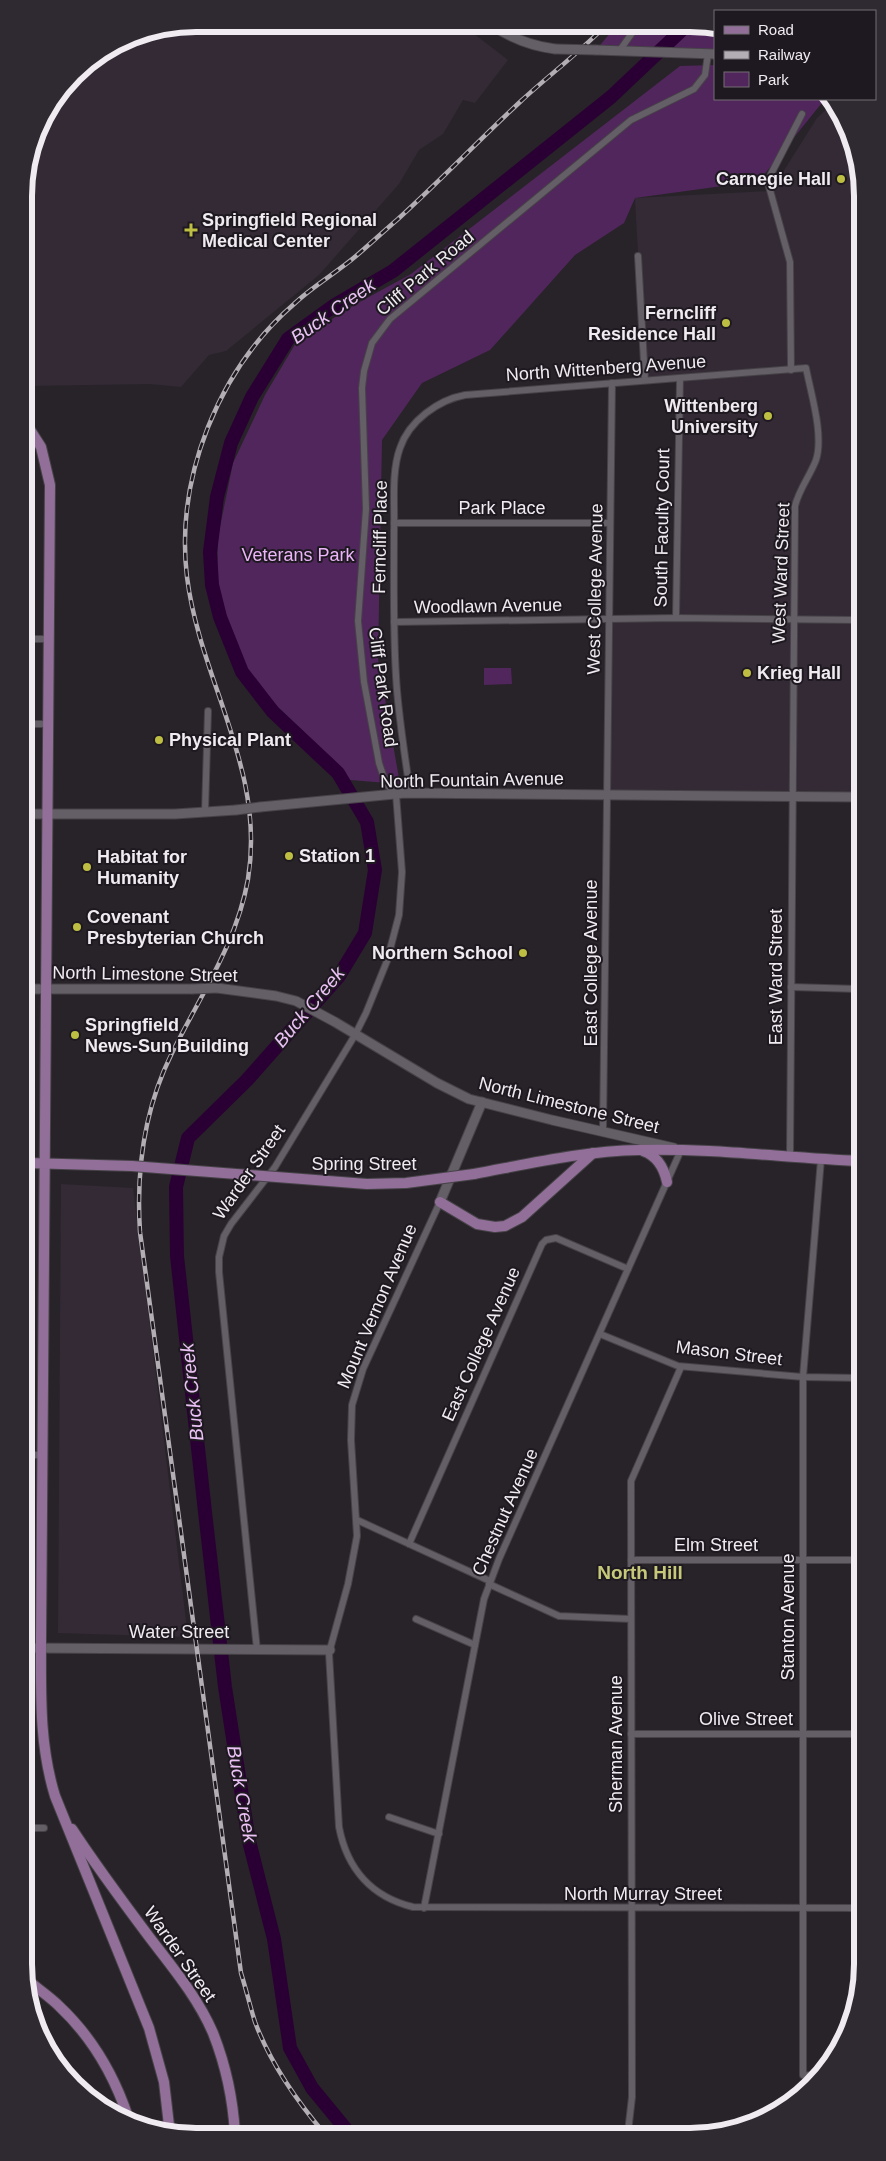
<svg xmlns="http://www.w3.org/2000/svg" width="886" height="2161" viewBox="0 0 886 2161" font-family="Arial,sans-serif">
<style>
.built{fill:#332a36}
.green{fill:#51265c}
.lines{fill:none;stroke-linecap:round;stroke-linejoin:round}
.river{stroke:#2a0034;stroke-width:14}
.street-casing{stroke:#464247;stroke-width:8}
.secondary-casing{stroke:#464247;stroke-width:11}
.primary-casing{stroke:#464247;stroke-width:12}
.street{stroke:#645e66;stroke-width:6}
.secondary{stroke:#645e66;stroke-width:9}
.primary{stroke:#916f99;stroke-width:10}
.rail-casing{stroke:#b3aeb4;stroke-width:4.5}
.rail{stroke:#1e1920;stroke-width:2.5;stroke-dasharray:8;stroke-linecap:butt}
.secondary-bridge-casing{stroke:#464247;stroke-width:11;stroke-linecap:butt}
.primary-bridge-casing{stroke:#464247;stroke-width:12;stroke-linecap:butt}
.secondary-bridge{stroke:#645e66;stroke-width:9}
.primary-bridge{stroke:#916f99;stroke-width:10}
.poi-dot{fill:#bebf42;stroke:#1e1920;stroke-width:2}
.labels{text-anchor:middle;dominant-baseline:central;stroke-width:4;stroke-linejoin:round;paint-order:stroke}
.poi-label{font-size:18px;font-weight:bold;fill:#efebf0;stroke:#1e1920;text-anchor:start}
.street-label{font-size:18px;fill:#efebf0;stroke:#1e1920}
.park-label{font-size:18px;fill:#ecb5f9;stroke:#1e1920}
.water-label{font-size:19px;font-style:italic;fill:#ebc2f5;stroke:#1e1920}
.neighbourhood-label{font-size:19px;font-weight:bold;fill:#c6c87a;stroke:#1e1920}
.rim{fill:none;stroke:#efebf0;stroke-width:6}
</style>
<rect width="100%" height="100%" fill="#282329"/>
<g class="built">
<path d="M197,24L466,25L473,33L508,60L475,103L463,100L443,134L419,150L399,184L319,275L226,351L209,355L181,387L150,384L25,386L24,185L41,120L82,67L131,37Z"/>
<path d="M830,106L856,152L858,796L607,795L610,619L675,618L680,378L645,380L635,198L771,191L817,118Z"/>
<path d="M61,1184L133,1188L188,1637L58,1633Z"/>
</g>
<g class="green">
<path d="M616,26L715,27V54L596,50Z"/>
<path d="M715,65V99H825L759,181L635,198L624,223L575,255L490,350L422,383L382,440L378,659L400,784L350,780L335,761L278,707L248,671L224,609L217,578L218,537L233,463L265,395L297,341L356,304L411,274L680,66Z"/>
<path d="M484,668H511L512,684L484,685Z"/>
</g>
<g class="lines">
<path class="river" d="M349,2133L312,2088L290,2048L274,1939L249,1841L225,1687L205,1512L177,1256L176,1187L188,1138L247,1080L339,976L365,933L375,870L367,822L338,773L273,712L242,672L220,617L212,585L210,552L217,497L231,443L252,397L288,339L335,305L393,271L611,97L685,27"/>
<g class="street-casing">
<g id="street">
<path d="M620,50L637,26"/>
<path d="M638,256L645,380"/>
<path d="M791,370L790,262L768,183L771,174L802,114"/>
<path d="M394,523H610"/>
<path d="M676,618L680,378"/>
<path d="M394,622L676,618L858,620"/>
<path d="M25,639H50"/>
<path d="M26,724H49"/>
<path d="M410,793C405,754 398,715 396,676C393,628 394,579 394,531C395,505 391,473 400,448C409,421 438,400 465,395L806,368C811,394 824,435 816,460C810,476 799,489 795,506L790,1157"/>
<path d="M205,812L208,711"/>
<path d="M791,987L859,989"/>
<path d="M603,1131L612,383"/>
<path d="M440,1202L363,1369L352,1405L351,1440L357,1536L348,1584L329,1653L339,1827C347,1869 372,1897 413,1907L862,1908"/>
<path d="M600,1334L678,1366L803,1377L860,1378"/>
<path d="M28,1455H42"/>
<path d="M357,1520L490,1581"/>
<path d="M409,1544L542,1244L546,1240L556,1238L628,1269"/>
<path d="M631,1560H861"/>
<path d="M489,1584L559,1616L631,1619"/>
<path d="M416,1619L475,1645"/>
<path d="M257,1650L219,1272V1257L224,1236L231,1224L275,1167L355,1035L366,1013L387,961L399,915L402,872L396,794L386,784L379,763L364,682L358,621L366,509L362,388L364,371L372,343L390,319L631,120L694,89L705,75L708,54"/>
<path d="M631,1734H861"/>
<path d="M389,1817L439,1834"/>
<path d="M29,1828H44"/>
<path d="M424,1908L484,1599L499,1559L681,1150"/>
<path d="M820,2076L803,2075V1377L821,1159"/>
<path d="M628,2132L632,2097L631,1481L681,1367"/>
</g>
</g>
<g class="secondary-casing">
<g id="secondary">
<path d="M493,26C513,39 531,46 555,49"/>
<path d="M596,50L715,54"/>
<path d="M260,807L405,793L858,797"/>
<path d="M26,814H175L236,810"/>
<path d="M217,988L276,996L296,1001L335,1022L437,1083L469,1099L552,1120L674,1148"/>
<path d="M27,989H192"/>
<path d="M440,1202L482,1102"/>
<path d="M28,1648L330,1650"/>
</g>
</g>
<g class="primary-casing">
<g id="primary">
<path d="M25,422L41,447L50,485L41,1639C41,1693 39,1744 55,1796L149,2028L164,2082L170,2134"/>
<path d="M643,1151C658,1156 664,1168 667,1182"/>
<path d="M27,1163L132,1166"/>
<path d="M474,1174C528,1164 583,1151 639,1150C713,1148 786,1158 859,1161"/>
<path d="M440,1202L477,1224L495,1227L505,1226L522,1217L593,1153"/>
<path d="M72,1829C97,1867 123,1902 150,1938C173,1968 198,1998 213,2033C226,2066 233,2099 235,2134"/>
<path d="M29,1981C39,1990 50,1997 59,2006C92,2037 114,2075 128,2117"/>
</g>
</g>
<use href="#street" class="street"/>
<use href="#secondary" class="secondary"/>
<use href="#primary" class="primary"/>
<g class="rail-casing">
<path id="rail" d="M324,2133C296,2100 270,2062 255,2022C250,2006 246,1989 241,1973L140,1232C136,1170 144,1109 172,1053C200,996 237,943 248,879C266,769 200,681 187,577C175,477 219,369 294,304C313,286 336,273 356,256C370,244 384,231 398,219C440,181 479,140 521,101C548,76 579,53 605,26"/>
</g>
<use href="#rail" class="rail"/>
<g class="secondary-bridge-casing">
<g id="secondary-bridge">
<path d="M555,49L596,50"/>
<path d="M236,810L260,807"/>
<path d="M192,989L217,988"/>
</g>
</g>
<g class="primary-bridge-casing">
<path id="primary-bridge" d="M132,1166L367,1184L406,1183L474,1174"/>
</g>
<use href="#secondary-bridge" class="secondary-bridge"/>
<use href="#primary-bridge" class="primary-bridge"/>
</g>
<g class="poi-dot">
<circle cx="841" cy="179" r="5"/>
<path d="M188.5 222.5h5v5h5v5h-5v5h-5v-5h-5v-5h5z"/>
<circle cx="726" cy="323" r="5"/>
<circle cx="768" cy="416" r="5"/>
<circle cx="747" cy="673" r="5"/>
<circle cx="159" cy="740" r="5"/>
<circle cx="289" cy="856" r="5"/>
<circle cx="87" cy="867" r="5"/>
<circle cx="77" cy="927" r="5"/>
<circle cx="523" cy="953" r="5"/>
<circle cx="75" cy="1035" r="5"/>
</g>
<g class="labels">
<g class="poi-label">
<text x="831" y="179" text-anchor="end">Carnegie Hall</text>
<text x="202" y="220">Springfield Regional<tspan x="202" dy="21">Medical Center</tspan></text>
<text x="716" y="313" text-anchor="end">Ferncliff<tspan x="716" dy="21">Residence Hall</tspan></text>
<text x="758" y="406" text-anchor="end">Wittenberg<tspan x="758" dy="21">University</tspan></text>
<text x="757" y="673">Krieg Hall</text>
<text x="169" y="740">Physical Plant</text>
<text x="299" y="856">Station 1</text>
<text x="97" y="857">Habitat for<tspan x="97" dy="21">Humanity</tspan></text>
<text x="87" y="917">Covenant<tspan x="87" dy="21">Presbyterian Church</tspan></text>
<text x="513" y="953" text-anchor="end">Northern School</text>
<text x="85" y="1025">Springfield<tspan x="85" dy="21">News-Sun Building</tspan></text>
</g>
<g class="street-label">
<text transform="translate(425 273) rotate(-40)">Cliff Park Road</text>
<text transform="translate(606 368) rotate(-4)">North Wittenberg Avenue</text>
<text x="502" y="508">Park Place</text>
<text transform="translate(662 528) rotate(-89)">South Faculty Court</text>
<text transform="translate(380 537) rotate(-89)">Ferncliff Place</text>
<text transform="translate(781 573) rotate(-88)">West Ward Street</text>
<text transform="translate(595 589) rotate(-89)">West College Avenue</text>
<text transform="translate(488 606) rotate(-1)">Woodlawn Avenue</text>
<text transform="translate(383 687) rotate(82)">Cliff Park Road</text>
<text transform="translate(472 780) rotate(-1)">North Fountain Avenue</text>
<text transform="translate(591 963) rotate(-90)">East College Avenue</text>
<text transform="translate(145 974) rotate(1)">North Limestone Street</text>
<text transform="translate(776 977) rotate(-90)">East Ward Street</text>
<text transform="translate(569 1105) rotate(14)">North Limestone Street</text>
<text x="364" y="1164">Spring Street</text>
<text transform="translate(249 1172) rotate(-55)">Warder Street</text>
<text transform="translate(377 1306) rotate(-67)">Mount Vernon Avenue</text>
<text transform="translate(481 1344) rotate(-66)">East College Avenue</text>
<text transform="translate(729 1353) rotate(7)">Mason Street</text>
<text transform="translate(505 1512) rotate(-66)">Chestnut Avenue</text>
<text x="716" y="1545">Elm Street</text>
<text transform="translate(788 1617) rotate(-90)">Stanton Avenue</text>
<text x="179" y="1632">Water Street</text>
<text x="746" y="1719">Olive Street</text>
<text transform="translate(616 1744) rotate(-90)">Sherman Avenue</text>
<text x="643" y="1894">North Murray Street</text>
<text transform="translate(180 1954) rotate(55)">Warder Street</text>
</g>
<g class="park-label">
<text x="298" y="555">Veterans Park</text>
</g>
<g class="water-label">
<text transform="translate(333 311) rotate(-35)">Buck Creek</text>
<text transform="translate(309 1007) rotate(-50)">Buck Creek</text>
<text transform="translate(192 1392) rotate(-96)">Buck Creek</text>
<text transform="translate(242 1794) rotate(80)">Buck Creek</text>
</g>
<g class="neighbourhood-label">
<text x="640" y="1572">North Hill</text>
</g>
</g>
<path d="M0 0H886V2161H0ZM196 32H690A164 164 0 0 1 854 196V1964A164 164 0 0 1 690 2128H196A164 164 0 0 1 32 1964V196A164 164 0 0 1 196 32Z" fill="#2f2a31" fill-rule="evenodd"/>
<path class="rim" d="M196 32H690A164 164 0 0 1 854 196V1964A164 164 0 0 1 690 2128H196A164 164 0 0 1 32 1964V196A164 164 0 0 1 196 32Z"/>
<rect x="714" y="10" width="162" height="90" fill="#1e1920" stroke="#726d73"/>
<rect x="724" y="26" width="25" height="8" fill="#916f99" stroke="#726d73"/>
<text x="758" y="35" font-size="15" fill="#efebf0">Road</text>
<rect x="724" y="51" width="25" height="8" fill="#b3aeb4" stroke="#726d73"/>
<text x="758" y="60" font-size="15" fill="#efebf0">Railway</text>
<rect x="724" y="72" width="25" height="15" fill="#51265c" stroke="#726d73"/>
<text x="758" y="85" font-size="15" fill="#efebf0">Park</text>
</svg>
